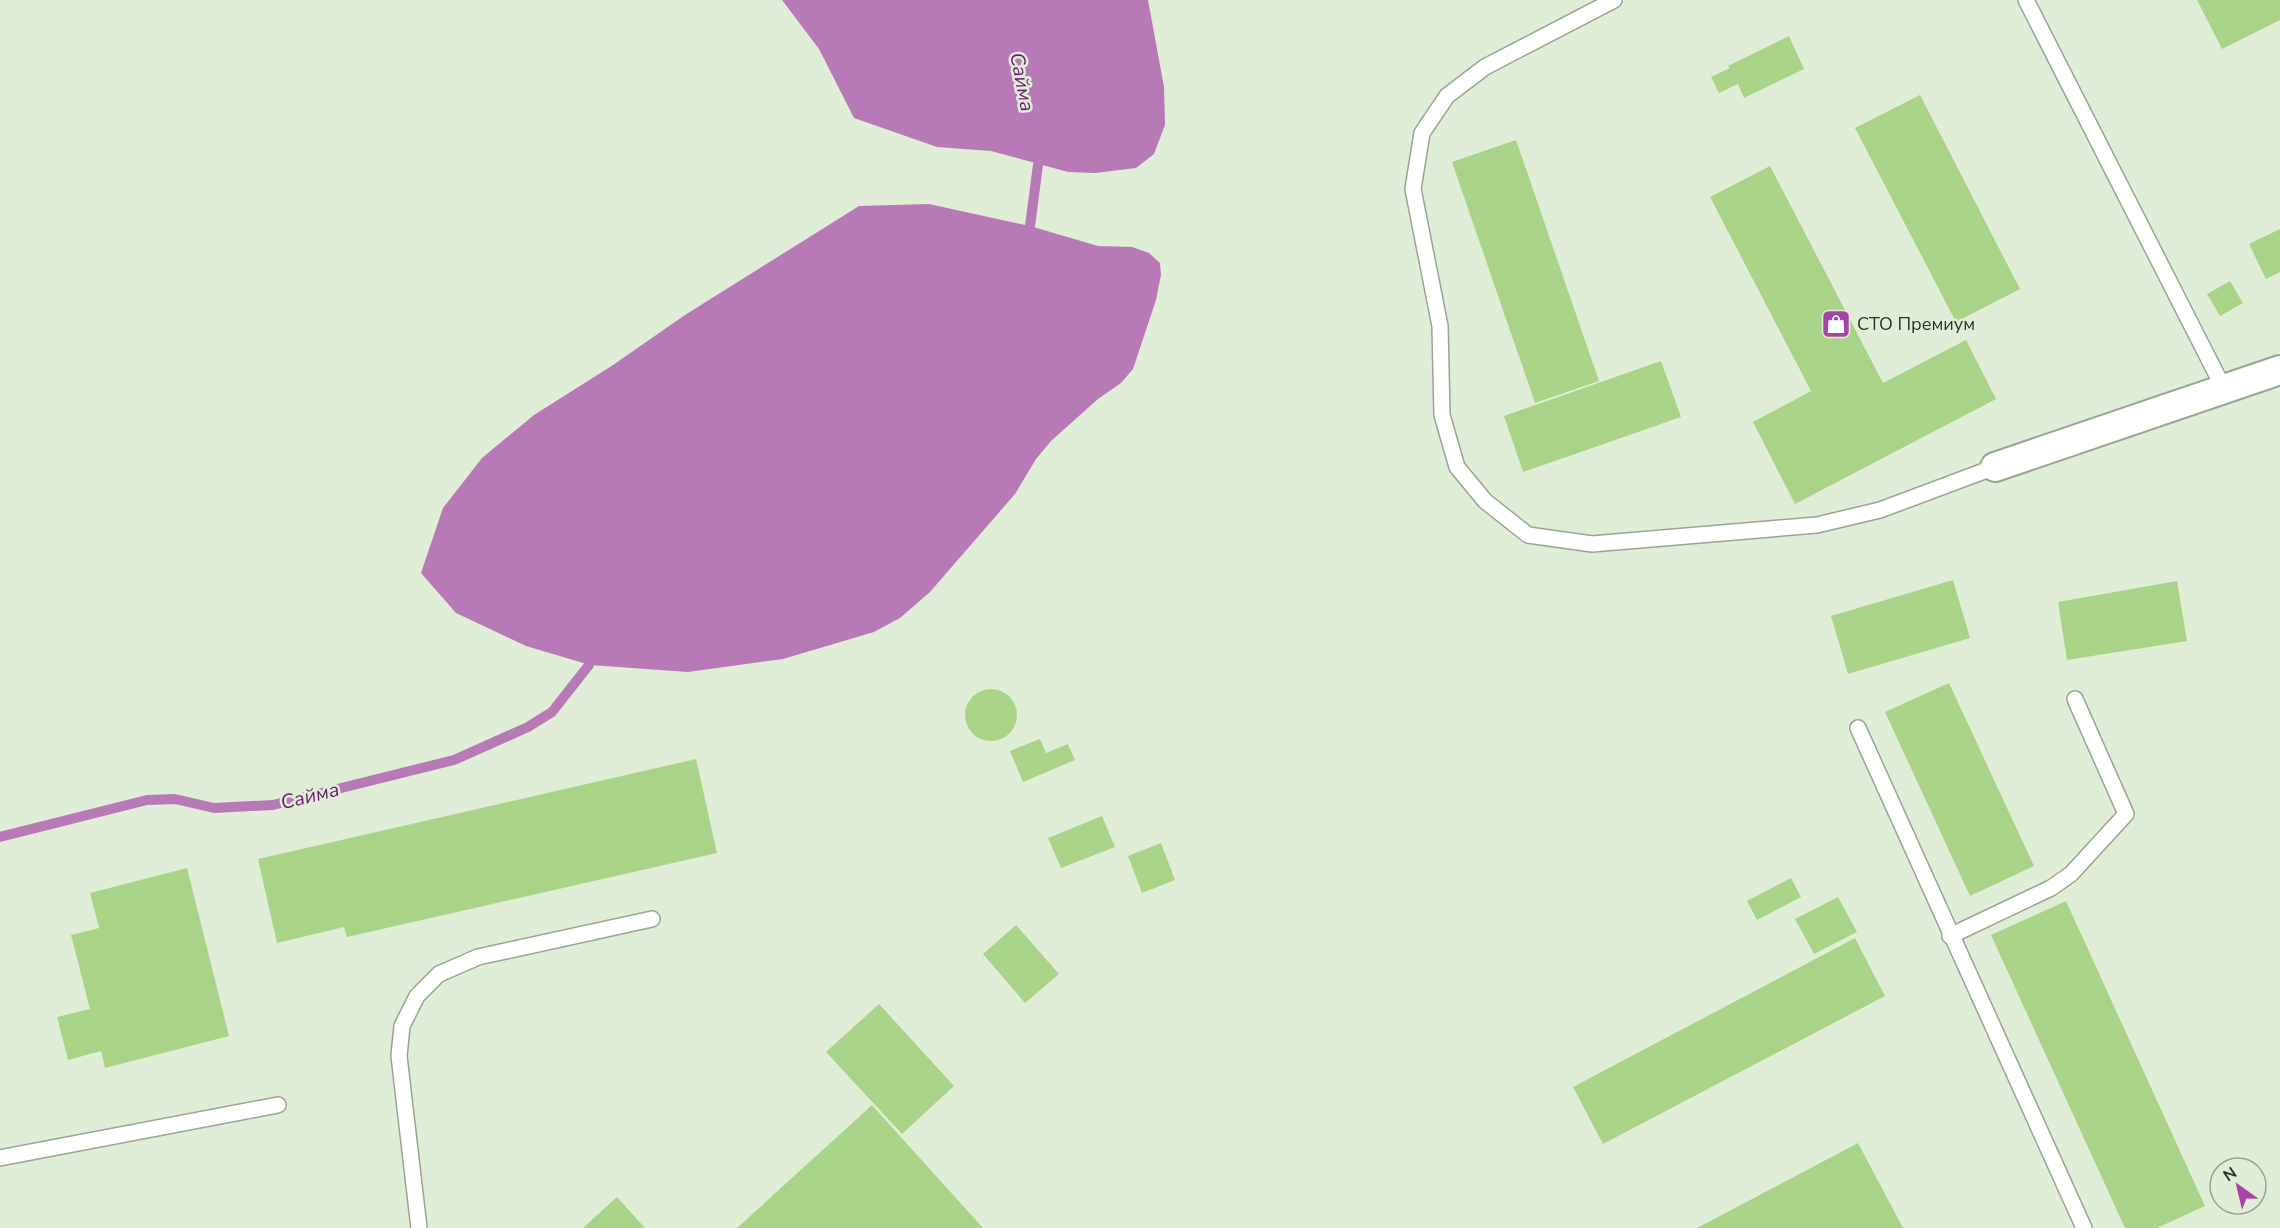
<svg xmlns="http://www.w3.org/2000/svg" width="2280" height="1228" viewBox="0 0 2280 1228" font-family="'Nunito Sans',sans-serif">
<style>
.water{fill:#b77ab7}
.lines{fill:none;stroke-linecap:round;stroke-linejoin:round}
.stream{stroke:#b77ab7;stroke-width:10}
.building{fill:#a9d488}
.lane-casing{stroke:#99a590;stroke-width:18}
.street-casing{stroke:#99a590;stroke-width:32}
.lane{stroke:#fff;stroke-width:15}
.street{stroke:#fff;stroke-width:28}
.labels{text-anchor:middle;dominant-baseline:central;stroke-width:5;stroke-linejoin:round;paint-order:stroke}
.poi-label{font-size:18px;fill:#2b3028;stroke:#e0eed7;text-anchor:start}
.water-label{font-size:20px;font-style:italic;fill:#671d69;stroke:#e0eed7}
</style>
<rect width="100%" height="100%" fill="#e0eed7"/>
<g class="water">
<path d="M782,0H1148L1164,87L1165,125L1154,154L1136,168L1095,173L1068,172L991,151L937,147L854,118L819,49Z"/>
<path d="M929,204L1030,226L1098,246L1132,247L1149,253L1160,263L1161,275L1156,300L1133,369L1121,383L1098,399L1051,441L1036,459L1015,494L930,592L900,618L874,632L783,659L688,672L590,665L526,646L456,613L421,573L443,508L482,458L534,415L613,365L685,315L859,206Z"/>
</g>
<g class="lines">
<g class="stream">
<path d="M1030,226L1038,165"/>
<path d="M0,837L147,800L175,799L214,808L273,805L454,760L528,727L552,712L589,665"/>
</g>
</g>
<g class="building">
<path d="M2197,0H2280V20L2222,49Z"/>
<path d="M1789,36L1804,69L1744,98L1738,84L1719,93L1711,77L1730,68L1728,66Z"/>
<path d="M1920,95L2020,289L1956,322L1855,128Z"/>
<path d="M1516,140L1599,381L1535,403L1452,162Z"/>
<path d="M1770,166L1883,383L1966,340L1996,399L1795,504L1753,422L1811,391L1710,197Z"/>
<path d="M2280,229V272L2266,279L2249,244Z"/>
<path d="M2230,281L2243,303L2220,316L2207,294Z"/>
<path d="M1661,361L1681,417L1523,472L1504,416Z"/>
<path d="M1953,580L1970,638L1848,674L1831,616Z"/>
<path d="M2177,581L2187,641L2067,660L2058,602Z"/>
<path d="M1949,683L2034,866L1970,896L1885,712Z"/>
<circle cx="991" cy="715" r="26"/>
<path d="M1040,739L1046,753L1068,744L1075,760L1023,782L1010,751Z"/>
<path d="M696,759L717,853L347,937L344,927L277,943L258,859Z"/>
<path d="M1102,816L1115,847L1061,868L1048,838Z"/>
<path d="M1161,843L1175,880L1142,893L1128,856Z"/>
<path d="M187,868L229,1036L105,1068L101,1051L68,1060L57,1017L90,1009L71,935L99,928L90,893Z"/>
<path d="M1791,878L1801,897L1757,920L1747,901Z"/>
<path d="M1838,897L1857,932L1814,954L1795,919Z"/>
<path d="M2066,901L2205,1206L2157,1228H2125L1991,935Z"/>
<path d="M1016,925L1059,974L1025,1003L983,954Z"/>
<path d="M1855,938L1885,996L1603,1144L1573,1087Z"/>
<path d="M879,1004L954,1086L902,1134L826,1052Z"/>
<path d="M872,1105L983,1228H737Z"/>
<path d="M1858,1143L1903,1228H1697Z"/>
<path d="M2256,1168L2264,1186L2256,1190Z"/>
<path d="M2220,1175V1201L2210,1180Z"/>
<path d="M617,1197L645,1228H583Z"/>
</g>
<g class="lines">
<g class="lane-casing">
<g id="lane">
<path d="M1614,0L1485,67L1447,96L1422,133L1413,189L1440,326L1442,415L1457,467L1485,501L1528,535L1592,544L1817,525L1880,510L1995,467"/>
<path d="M2026,0L2224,389"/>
<path d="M1858,728L2084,1228"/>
<path d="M1950,936L2051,888L2071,874L2126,814L2075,699"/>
<path d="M0,1158L278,1105"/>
<path d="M419,1228L399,1056L402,1026L417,996L439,974L478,957L652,919"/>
</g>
</g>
<g class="street-casing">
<path id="street" d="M1995,467L2280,370"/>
</g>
<use href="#lane" class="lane"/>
<use href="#street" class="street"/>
</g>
<defs>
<g id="shop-square" transform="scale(1.5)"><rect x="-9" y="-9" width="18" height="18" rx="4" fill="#a843a9" stroke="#e0eed7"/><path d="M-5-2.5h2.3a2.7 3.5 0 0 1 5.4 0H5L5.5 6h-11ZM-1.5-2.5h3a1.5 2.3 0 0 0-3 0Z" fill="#fff"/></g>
</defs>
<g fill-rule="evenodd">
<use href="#shop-square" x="1836" y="324"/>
</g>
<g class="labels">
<g class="poi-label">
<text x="1857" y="324">СТО Премиум</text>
</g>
<g class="water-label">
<text transform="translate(1022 82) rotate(79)">Сайма</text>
<text transform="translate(310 796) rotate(-14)">Сайма</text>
</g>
</g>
<g transform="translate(2238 1186) rotate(326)"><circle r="28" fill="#e0eed7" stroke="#98a291" stroke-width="1.5"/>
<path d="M0-4.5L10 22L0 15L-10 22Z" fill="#a843a9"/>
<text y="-9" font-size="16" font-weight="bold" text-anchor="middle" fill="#2b3028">N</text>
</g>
</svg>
